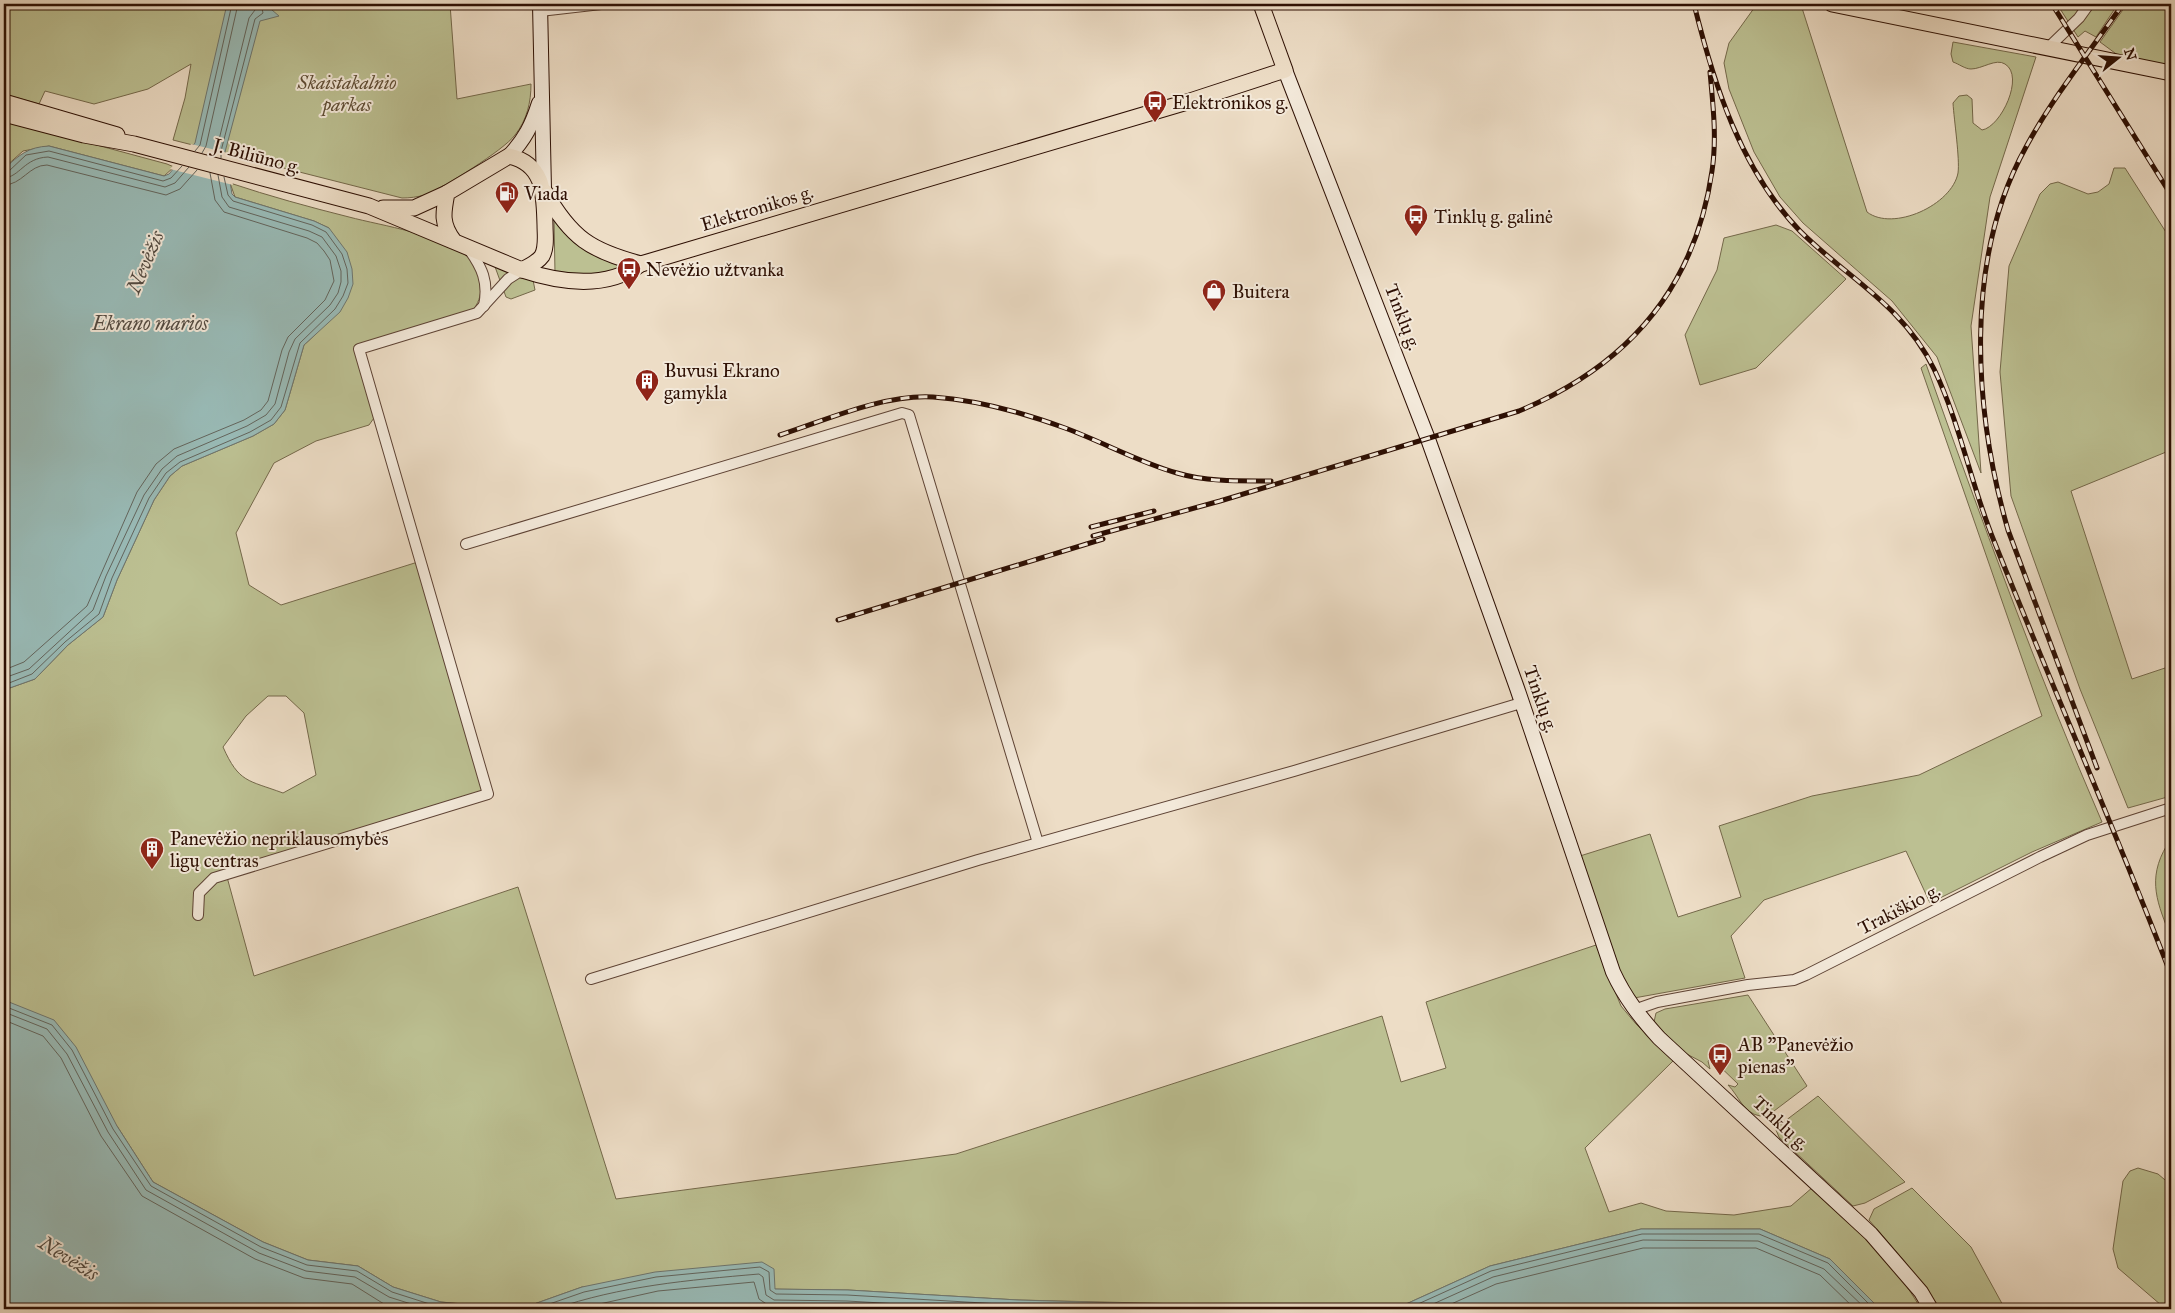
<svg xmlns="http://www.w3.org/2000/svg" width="2175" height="1313" viewBox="0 0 2175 1313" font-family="'IM FELL Great Primer',serif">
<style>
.green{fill:#bcc092;stroke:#74684a;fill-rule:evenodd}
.water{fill:#99bbb7;stroke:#6e766f}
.pier{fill:#edddc6}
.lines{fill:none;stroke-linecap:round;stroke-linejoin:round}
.shore{stroke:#63655d;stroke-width:1}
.minor-casing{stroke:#5d4234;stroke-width:12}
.secondary-casing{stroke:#2d0f03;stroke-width:16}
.primary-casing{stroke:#2d0f03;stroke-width:17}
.minor{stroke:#f3e9da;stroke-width:10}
.secondary{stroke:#f3e9da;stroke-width:14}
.primary{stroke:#edddc6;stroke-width:15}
.rail-casing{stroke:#2d0f03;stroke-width:5}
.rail{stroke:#f3e9da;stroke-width:3;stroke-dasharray:9;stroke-linecap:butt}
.labels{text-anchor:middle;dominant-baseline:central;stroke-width:4;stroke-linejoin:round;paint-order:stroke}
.park-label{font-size:19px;font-style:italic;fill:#5f4d35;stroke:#f3e9da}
.poi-label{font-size:19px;fill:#2d0f03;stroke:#f3e9da;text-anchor:start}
.street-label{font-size:19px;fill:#2d0f03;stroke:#f3e9da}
.water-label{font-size:20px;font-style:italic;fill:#534b42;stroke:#f3e9da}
</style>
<rect width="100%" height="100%" fill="#edddc6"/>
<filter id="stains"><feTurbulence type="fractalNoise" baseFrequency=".004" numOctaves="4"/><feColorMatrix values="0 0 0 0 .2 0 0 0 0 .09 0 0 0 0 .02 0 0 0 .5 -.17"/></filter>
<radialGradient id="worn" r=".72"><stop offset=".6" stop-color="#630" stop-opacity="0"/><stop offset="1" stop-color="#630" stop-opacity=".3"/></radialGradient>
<g class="green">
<path d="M4,4H450L457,99L531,84C531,102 527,120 515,135C504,150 443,188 425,195C417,197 410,198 402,198L173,140L185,98L191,64L148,89L94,104L45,91L39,104L4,94Z"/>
<path d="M1757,4H1780L1802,8L1867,212C1893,232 1952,205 1958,173C1960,159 1954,120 1953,103L1959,96L1967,95L1972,99L1973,123L1982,130C2001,127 2025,76 2005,64C1996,58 1982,69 1971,69C1965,69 1959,64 1953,62L1951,54L1953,42L2036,57L1990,197L1971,326L1981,473L1937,357L1892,301L1803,223L1780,197L1754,152L1729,89L1724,63L1729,43Z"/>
<path d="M2057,4H2118L2096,37L2085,31L2078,37Z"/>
<path d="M2127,4H2171V66L2119,56L2100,42Z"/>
<path d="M4,120L167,164L174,167L164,176L49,146L23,151L4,168Z"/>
<path d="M2114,168H2125L2171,240V450L2071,491L2132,679L2171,666V796L2128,808L2080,689L2011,496L2000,372L2009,266L2040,194L2050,184L2058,182L2088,194L2098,192L2109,184Z"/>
<path d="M230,183C269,196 309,207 349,217C383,226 441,234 468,257C484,270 485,293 474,309L354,346L374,418L369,425L316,441L274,463L236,533L249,585L281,605L421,561L488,794L227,877L254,976L518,887L616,1199L956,1154L1382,1016L1401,1082L1446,1068L1426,1002L1596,945L1621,1006L1636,1024L1673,1061L1585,1148L1609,1212L1641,1203L1666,1211L1734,1215L1791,1206L1813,1187C1854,1225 1893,1260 1921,1309H1880L1830,1259L1760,1229H1641L1490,1266L1395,1309L1018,1300L848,1290L582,1287L520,1309L441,1302L393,1287L358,1266L308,1260L263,1242L153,1182L117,1126L4,1000V690L35,679L68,645L103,617L117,580L154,500L170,476L182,466L253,436L274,424L285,410L304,345L316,334L329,228L314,221L235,197ZM268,696H286L304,713L316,775L283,793C248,780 239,783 223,747L246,716Z"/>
<path d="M554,218C575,244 595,262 630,265C607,276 580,276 555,273Z"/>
<path d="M1776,225L1792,231L1846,279L1756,368L1700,385L1685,335L1717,270L1724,238Z"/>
<path d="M494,264L533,280L535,290L511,299L506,297Z"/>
<path d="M1926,364C1981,519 2037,672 2102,822L2032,852L1930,903L1906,851L1764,900L1731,936L1745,978L1634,998L1621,974L1580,856L1650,834L1678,917L1741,897L1719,826L1812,796L1919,775L2042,716L1921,368Z"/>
<path d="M2167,845L2171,856V938C2158,904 2146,880 2167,845Z"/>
<path d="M1748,995L1807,1086L1774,1111L1760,1116C1743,1113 1739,1096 1728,1085L1735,1087L1738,1084L1711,1058L1708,1061L1710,1069L1702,1062L1683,1052L1654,1022L1656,1013L1665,1009Z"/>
<path d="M1818,1096L1905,1182L1865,1203L1853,1206L1779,1137L1776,1130L1781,1124Z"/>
<path d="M2138,1168L2158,1174L2171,1185V1306L2161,1305L2118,1268L2113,1249L2123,1181L2130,1171Z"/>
<path d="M1912,1188L1971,1247L2005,1309H1936L1906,1263L1869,1220L1874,1209Z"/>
</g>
<g class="water">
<path d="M227,4H265L279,16L260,21L225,152L232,194L235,197L314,221L329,228L347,252L352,269L353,284L348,298L340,312L304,345L285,410L274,424L253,436L182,466L170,476L154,500L117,580L103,617L68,645L35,679L4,690V169C19,155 28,147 49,146L164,176L169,174L195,143Z"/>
<path d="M4,1000L54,1020L76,1047L117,1126L153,1182L263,1242L308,1260L358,1266L393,1287L441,1302L508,1309H4Z"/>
<path d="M1641,1229H1760L1830,1259L1880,1309H1395L1490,1266Z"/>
<path d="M762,1262L774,1269L775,1289L848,1290L1018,1300L1328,1309H520L582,1287L655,1272Z"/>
</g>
<path class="pier" d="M191,144L228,153L233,185L170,169Z"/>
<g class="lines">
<g class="shore">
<path d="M195,151L200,145L232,4"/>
<path d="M202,153L206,146L238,4"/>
<path d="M215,156L249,18L255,10V4"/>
<path d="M221,158V151L255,19L263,13L261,4"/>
<path d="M4,172L9,171L26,155L49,151L163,181L171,178L182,166"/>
<path d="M4,178C20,177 24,158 48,157L165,187L175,183L189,167"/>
<path d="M4,185C22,185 29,165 47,165L166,195L180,189L197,170"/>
<path d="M4,670L24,662L87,606L137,492L156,464L174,449L244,420L261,410L268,401L282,350L288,337L325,300L334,281L330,260L324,251L317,243L307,238L224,212L215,200L210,173"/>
<path d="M4,678L29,669L93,610L106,576L144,495L162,469L177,456L247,426L266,415L275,404L289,352L295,339L330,305L338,293L341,282V271L336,256L322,237L309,231L229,207L222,197L218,175"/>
<path d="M4,685L32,674L65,642L99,614L112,578L149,498L166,473L180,462L250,432L271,420L281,407L300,343L335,309L343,296L348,283L347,269L342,254L326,232L312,225L233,201L228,195L224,177"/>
<path d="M4,1006L52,1025L72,1050L113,1129L151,1186L261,1247L307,1265L357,1271L392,1292L439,1307L462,1309"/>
<path d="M4,1012L47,1029L67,1054L108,1132L146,1190L259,1253L306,1271L355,1277L389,1297L427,1309"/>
<path d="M4,1020L43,1036L61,1058L101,1136L142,1196L255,1259L304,1278L352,1284L384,1304L401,1309"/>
<path d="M535,1309L584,1292L656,1277L760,1267L769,1272L770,1290L776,1294L847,1295L1017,1305L1173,1309"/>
<path d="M554,1309C620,1286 689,1280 759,1274L763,1277L766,1295L774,1300L847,1301L986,1309"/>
<path d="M577,1309L658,1291L754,1282L759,1299L771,1307L858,1309"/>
<path d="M1407,1309L1491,1271L1642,1234H1759L1828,1263L1874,1309"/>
<path d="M1422,1309L1493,1277L1643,1240L1758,1241L1824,1269L1866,1309"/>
<path d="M1440,1309L1496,1284L1643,1248H1756L1820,1275L1855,1309"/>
</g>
<g class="minor-casing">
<g id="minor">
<path d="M540,11L601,4"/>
<path d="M2051,49L2052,44L2079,18L2089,4"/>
<path d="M468,248C482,267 489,282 484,306"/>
<path d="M466,544L902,413L909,415L1038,843"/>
<path d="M198,915L199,893L214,878L488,794L359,349L477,313L508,279L522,270"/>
<path d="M591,979L978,860L1294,771L1521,703"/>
<path d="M1634,1010L1657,1002L1748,985L1794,980L1806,975L2040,857L2087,835L2171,808"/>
</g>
</g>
<g class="secondary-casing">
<g id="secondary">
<path d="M540,4L544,190"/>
<path d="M1285,70L1428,439L1517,688L1613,972C1625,998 1640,1017 1659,1038L1871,1234L1921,1292L1931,1309"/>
<path d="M509,156C525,139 532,125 539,103"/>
</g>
</g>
<g class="primary-casing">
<g id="primary">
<path d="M1832,4L2171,73"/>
<path d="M4,102L117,135"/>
<path d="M4,114L84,135L134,144L369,206L522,270C529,266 537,263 542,256C547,247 545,235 545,225C544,195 545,164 509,156L447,193C443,213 441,224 454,241"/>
<path d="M545,192C571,238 591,251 641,264"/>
<path d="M383,208H414L447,193"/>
<path d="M522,270C561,283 607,289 641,264L1187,102L1285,70L1261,4"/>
</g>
</g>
<use href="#minor" class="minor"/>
<use href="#secondary" class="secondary"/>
<use href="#primary" class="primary"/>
<g class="rail-casing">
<g id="rail">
<path d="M1694,4C1714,85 1741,170 1800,231C1847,278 1903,305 1934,369C1960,423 1971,485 1994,541C2052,686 2115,829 2171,975"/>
<path d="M2052,4L2171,195"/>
<path d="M780,435C826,420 884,394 933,397C977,400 1024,413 1065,428C1103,442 1138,462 1177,473C1207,482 1240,481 1271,481"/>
<path d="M1091,527L1154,511"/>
<path d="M1093,536L1220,501L1519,411C1627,366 1695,289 1712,171C1717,138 1713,105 1710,72"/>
<path d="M838,620L1103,539"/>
<path d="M2097,768L2008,530C1974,411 1963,260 2026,147C2053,97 2090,51 2123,4"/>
</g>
</g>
<use href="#rail" class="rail"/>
</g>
<defs>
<g id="bus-pin" transform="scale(1.25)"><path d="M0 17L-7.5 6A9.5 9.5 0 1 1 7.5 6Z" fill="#8f2418" stroke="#f3e9da"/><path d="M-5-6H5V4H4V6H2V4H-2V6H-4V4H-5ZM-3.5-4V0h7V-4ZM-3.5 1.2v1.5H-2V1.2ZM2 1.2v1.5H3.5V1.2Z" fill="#fff"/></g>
<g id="fuel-pin" transform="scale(1.25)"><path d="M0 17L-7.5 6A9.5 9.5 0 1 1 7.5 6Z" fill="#8f2418" stroke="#f3e9da"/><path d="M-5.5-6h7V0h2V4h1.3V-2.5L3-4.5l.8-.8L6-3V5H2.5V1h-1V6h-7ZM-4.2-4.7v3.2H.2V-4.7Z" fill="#fff"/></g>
<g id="shop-pin" transform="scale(1.25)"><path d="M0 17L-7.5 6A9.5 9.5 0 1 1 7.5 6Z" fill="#8f2418" stroke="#f3e9da"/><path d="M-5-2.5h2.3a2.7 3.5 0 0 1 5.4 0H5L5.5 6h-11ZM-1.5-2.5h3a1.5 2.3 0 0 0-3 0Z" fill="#fff"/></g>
<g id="building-pin" transform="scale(1.25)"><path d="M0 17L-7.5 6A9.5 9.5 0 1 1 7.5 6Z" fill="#8f2418" stroke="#f3e9da"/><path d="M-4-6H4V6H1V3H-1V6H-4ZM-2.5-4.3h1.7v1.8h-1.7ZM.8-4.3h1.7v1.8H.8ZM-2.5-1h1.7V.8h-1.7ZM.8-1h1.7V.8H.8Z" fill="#fff"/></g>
</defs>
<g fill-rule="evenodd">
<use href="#bus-pin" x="1155" y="102"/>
<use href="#fuel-pin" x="507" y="193"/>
<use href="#bus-pin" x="1416" y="216"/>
<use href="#bus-pin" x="629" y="269"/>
<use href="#shop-pin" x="1214" y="291"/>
<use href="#building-pin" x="647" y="381"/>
<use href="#building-pin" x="152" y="849"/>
<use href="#bus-pin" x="1720" y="1055"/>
</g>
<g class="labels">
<g class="park-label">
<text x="347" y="82">Skaistakalnio<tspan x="347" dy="22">parkas</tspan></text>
</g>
<g class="poi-label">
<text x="1172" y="102">Elektronikos g.</text>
<text x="524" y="193">Viada</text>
<text x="1434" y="216">Tinklų g. galinė</text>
<text x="646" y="269">Nevėžio užtvanka</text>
<text x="1232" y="291">Buitera</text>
<text x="664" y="370">Buvusi Ekrano<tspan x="664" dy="22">gamykla</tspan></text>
<text x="170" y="838">Panevėžio nepriklausomybės<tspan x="170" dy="22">ligų centras</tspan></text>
<text x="1738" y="1044">AB "Panevėžio<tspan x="1738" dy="22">pienas"</tspan></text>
</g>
<g class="street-label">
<text transform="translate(257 156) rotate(15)">J. Biliūno g.</text>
<text transform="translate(757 208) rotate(-17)">Elektronikos g.</text>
<text transform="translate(1403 317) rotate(69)">Tinklų g.</text>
<text transform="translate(1541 699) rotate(71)">Tinklų g.</text>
<text transform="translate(1899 909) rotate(-27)">Trakiškio g.</text>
<text transform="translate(1781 1123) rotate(43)">Tinklų g.</text>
</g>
<g class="water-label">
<text transform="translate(145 262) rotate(-67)">Nevėžis</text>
<text x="150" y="323">Ekrano marios</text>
<text transform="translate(69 1258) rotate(32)">Nevėžis</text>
</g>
</g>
<rect width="2175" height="1313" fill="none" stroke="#edddc6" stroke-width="20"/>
<rect x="5" y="5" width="2165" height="1303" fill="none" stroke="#2d0f03" stroke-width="2.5"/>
<rect x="10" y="10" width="2155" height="1293" fill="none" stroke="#2d0f03"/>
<g transform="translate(2118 58) rotate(73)" stroke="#f3e9da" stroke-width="4" paint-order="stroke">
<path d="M0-4L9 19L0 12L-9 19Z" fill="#2d0f03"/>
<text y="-8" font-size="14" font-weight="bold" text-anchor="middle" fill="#2d0f03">N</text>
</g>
<rect width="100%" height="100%" filter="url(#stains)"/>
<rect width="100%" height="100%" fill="url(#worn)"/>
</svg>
